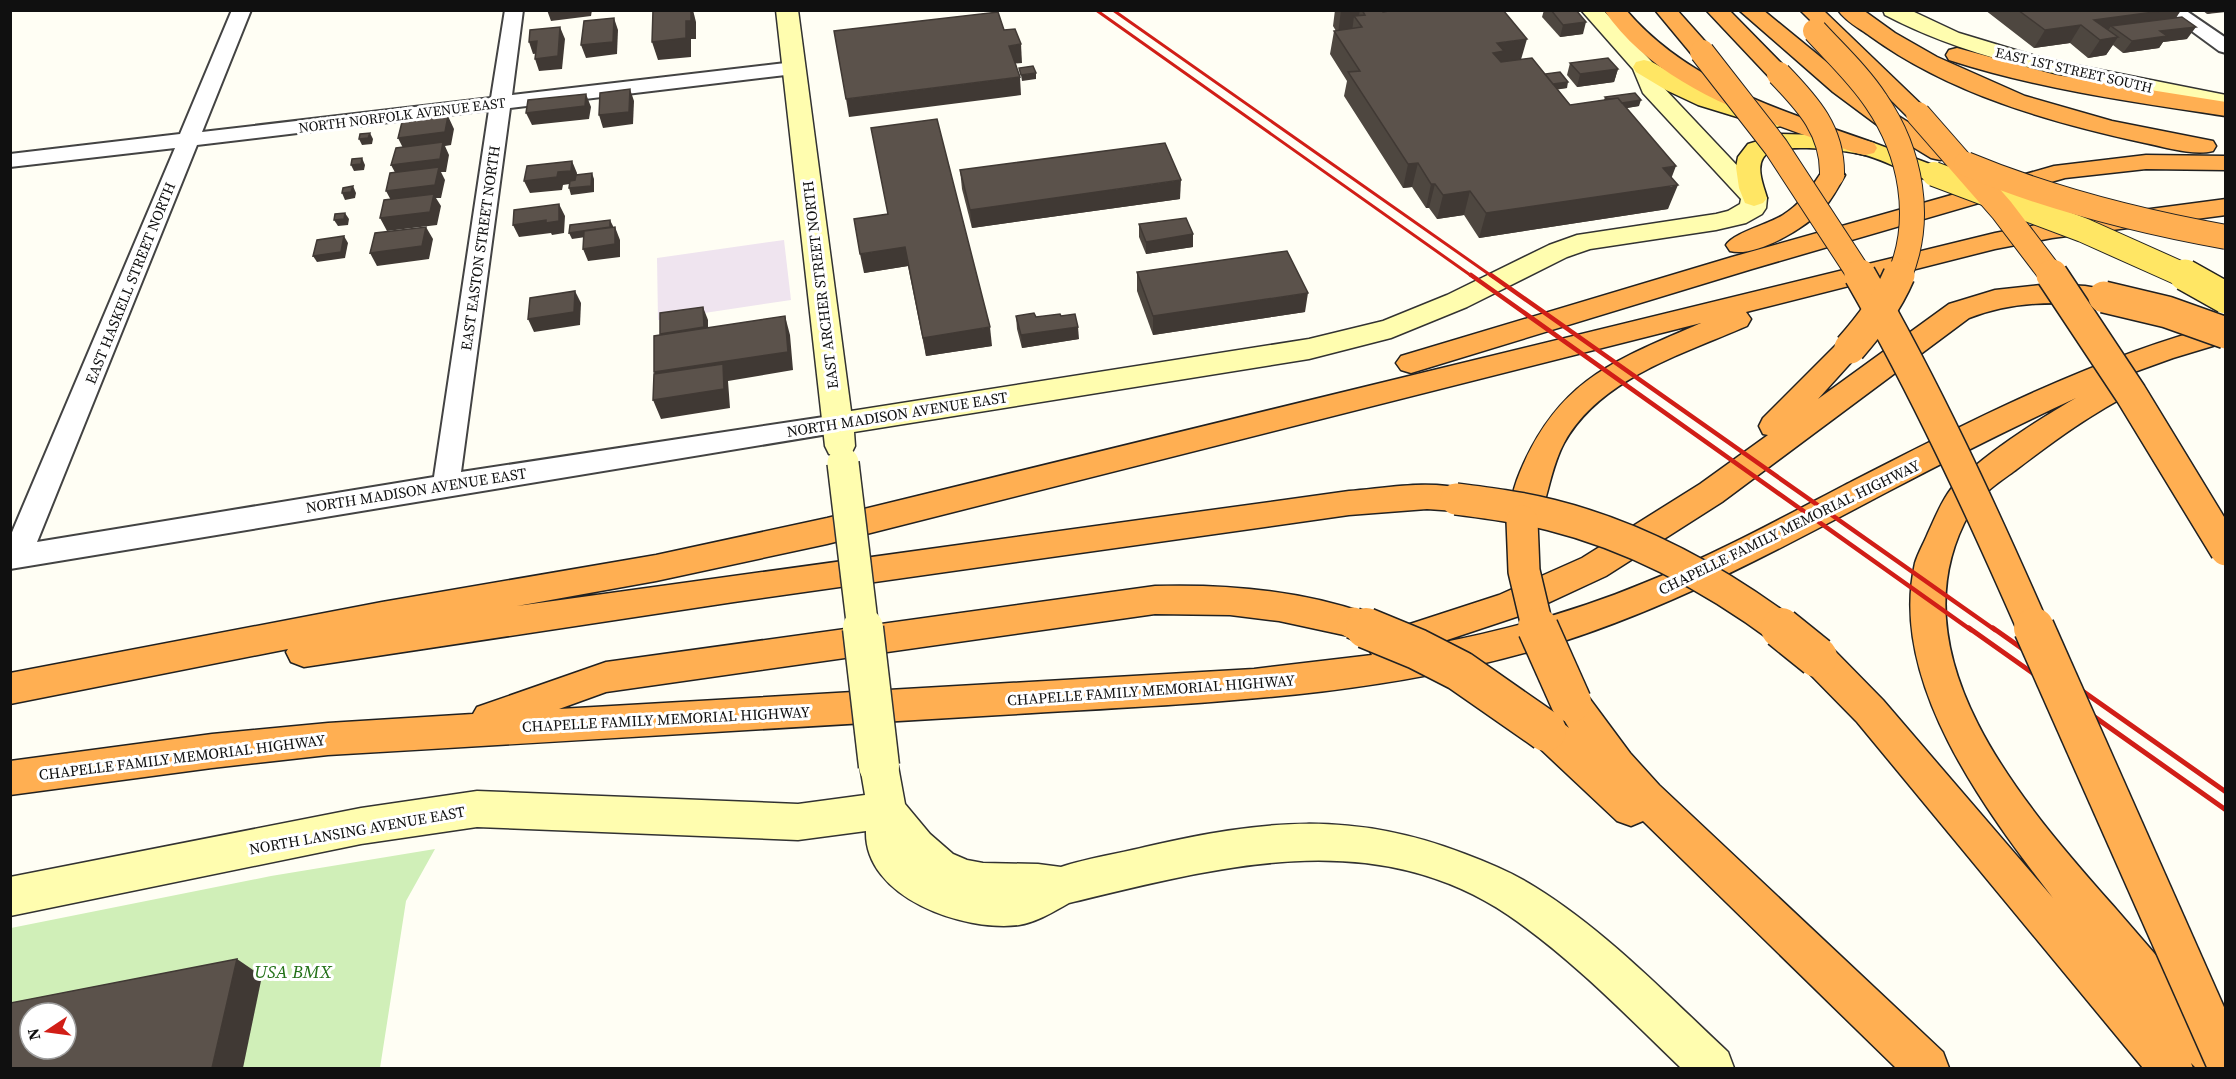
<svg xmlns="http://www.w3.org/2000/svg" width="2236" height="1079" viewBox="0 0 2236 1079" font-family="'Source Serif 4',serif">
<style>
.industrial{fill:#efe4ef}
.green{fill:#d0efb8;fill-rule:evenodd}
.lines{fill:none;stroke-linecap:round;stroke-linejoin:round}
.street-casing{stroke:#434343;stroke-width:4}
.secondary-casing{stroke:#323232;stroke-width:3}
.primary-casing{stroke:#212121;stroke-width:3}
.highway-casing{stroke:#212121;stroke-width:3}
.street{fill:#fff;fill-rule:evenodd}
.secondary{fill:#fffdaf;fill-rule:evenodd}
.primary{fill:#ffe664;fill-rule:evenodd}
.highway{fill:#ffaf52;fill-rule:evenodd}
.rail-far2{stroke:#d11e17;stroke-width:3}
.rail-far1{stroke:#d11e17;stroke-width:4.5}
.rail{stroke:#d11e17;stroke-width:5}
.secondary-bridge-far1-casing{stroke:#323232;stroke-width:34;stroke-linecap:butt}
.secondary-bridge-casing{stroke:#323232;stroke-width:43;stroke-linecap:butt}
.primary-bridge-far1-casing{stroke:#212121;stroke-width:26;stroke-linecap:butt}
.primary-bridge-casing{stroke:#212121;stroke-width:34;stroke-linecap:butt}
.highway-bridge-far2-casing{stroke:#212121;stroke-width:26;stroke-linecap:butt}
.highway-bridge-far1-casing{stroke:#212121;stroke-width:34;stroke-linecap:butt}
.highway-bridge-casing{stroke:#212121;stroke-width:43;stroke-linecap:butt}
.secondary-bridge-far1{stroke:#fffdaf;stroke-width:31}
.secondary-bridge{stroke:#fffdaf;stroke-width:40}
.primary-bridge-far1{stroke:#ffe664;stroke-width:24}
.primary-bridge{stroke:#ffe664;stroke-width:31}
.highway-bridge-far2{stroke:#ffaf52;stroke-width:24}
.highway-bridge-far1{stroke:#ffaf52;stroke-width:31}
.highway-bridge{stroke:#ffaf52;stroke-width:40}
.wall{fill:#4e4740}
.shaded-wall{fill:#403934}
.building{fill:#5b524b;stroke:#403934;stroke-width:1.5;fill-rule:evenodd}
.labels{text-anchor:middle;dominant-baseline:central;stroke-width:6;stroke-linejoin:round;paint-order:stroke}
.far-street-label{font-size:14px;fill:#101010;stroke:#fff}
.street-label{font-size:15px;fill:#101010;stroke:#fff}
.near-park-label{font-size:18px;font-style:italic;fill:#237118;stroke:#fff}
</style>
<rect width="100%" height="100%" fill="#fffef4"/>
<path class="industrial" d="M784,240L791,300L658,320L657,258Z"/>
<path class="green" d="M435,849L406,901L380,1068H11V928L271,876ZM30,1013H66V1049H30Z"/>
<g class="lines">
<g class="street-casing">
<g id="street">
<path d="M232,10H251L202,132L491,98L505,10H523L512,95L794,62L801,64L804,68L801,72L794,74L510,108L461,472L837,415L846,417L850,424L846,431L10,569V537L175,148L10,167V154L180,134ZM489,110L434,477L37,542L197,145Z"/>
<path d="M2163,10H2185L2226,38V53L2219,51Z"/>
</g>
</g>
<g class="secondary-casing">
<g id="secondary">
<path d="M776,10H798L851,411L1309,339L1383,321L1447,295L1549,245L1577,235L1716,214L1728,211L1740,204L1741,199L1643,93L1633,69L1581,10H1603L1652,62L1662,86L1763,193L1767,198L1766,208L1762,214L1746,223L1716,230L1590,249L1567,257L1467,307L1391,338L1309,359L854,432L855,446L851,454L840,457L829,454L825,446Z"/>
<path d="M1883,10H1910L1959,33L2045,59L2226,95V109C2110,82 1992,71 1885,15Z"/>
<path d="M879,749L892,754L898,766L905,804L930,834L953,854L967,860L983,863L1038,864L1061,867C1088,858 1117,854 1145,847C1262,820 1351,810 1465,854C1489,863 1513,873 1535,887C1606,931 1667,995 1728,1052L1734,1068H1681C1626,1015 1571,958 1508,915C1370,823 1216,868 1069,903C1053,912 1037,922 1019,925C964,932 864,898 866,831L798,840L477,827L361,844L10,916V877L361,808L477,791L798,804L865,795L860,766L866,754Z"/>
</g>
</g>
<g class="primary-casing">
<g id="primary">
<path d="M1644,60L1652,62L1698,88L1781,116L1785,121L1781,126L1773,128L1698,105L1666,90L1636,72L1633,67L1636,62Z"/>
<path d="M1831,131L1874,143L1943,169L1947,174L1943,179L1934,182C1909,175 1881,157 1856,153C1839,150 1772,141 1763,158C1756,169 1764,187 1767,198L1763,203L1754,206L1745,203L1739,188L1736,167L1738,157L1748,144L1781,134L1821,135Z"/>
</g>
</g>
<g class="highway-casing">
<g id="highway">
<path d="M1604,10H1626C1690,85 1784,111 1874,143L1877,148L1874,153L1865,155L1856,153C1767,121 1661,93 1604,10Z"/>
<path d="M1655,10H1677L1710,47L1713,52L1710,57L1702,59L1694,57Z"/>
<path d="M1706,10H1729L1787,69L1791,74L1787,79L1779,81L1771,79Z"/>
<path d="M1739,10H1763L1873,100L1949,148L1952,153L1949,158L1940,160L1931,158L1880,127L1833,92Z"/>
<path d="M1800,10H1823L1926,109L1930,114L1926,119L1918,121L1910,119Z"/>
<path d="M1838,10H1863L1895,33L1937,57L2025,96L2112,121L2213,141L2216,146L2213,151C2193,156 2165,147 2145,143C2049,122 1950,94 1870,36C1859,28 1845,21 1838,10Z"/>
<path d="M1957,48L2056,75L2226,102V116C2132,102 2039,89 1949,60L1946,55L1949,50Z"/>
<path d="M2146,155L2226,156V170L2146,169L2065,178L1752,269L1411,373L1401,370L1396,363L1401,356L1732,257L2054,166Z"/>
<path d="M1832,167L1841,170L1845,175C1839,186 1833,197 1825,207C1807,227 1756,258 1730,251L1726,245C1733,233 1769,224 1783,215C1802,203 1811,188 1823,170Z"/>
<path d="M2226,199V215L2052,238L1995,249L1746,312L1751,319L1747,326C1683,354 1600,378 1564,443C1549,471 1548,503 1534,530L1522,534L1510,530L1506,521C1510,505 1513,488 1520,472C1559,379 1614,361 1701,323L827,544L656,581L517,606L1349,491C1387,488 1430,479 1467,490L1472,499L1467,508L1456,511L1427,509L1349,515L734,602L304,667L291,662L286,652L288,649L10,704V673L382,602L656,555L827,518L1995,233L2052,222Z"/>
<path d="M2049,284L2085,286L2114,291L2118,297L2114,303L2104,306C2057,301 2013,301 1969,318L1722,502L1606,576L1522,615L1435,644C1507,630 1577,611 1644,583C1712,556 1778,520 1843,486C1966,423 2091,358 2226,323V342L2173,358L2126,375L2134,378L2139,385L2134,392C2092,413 2054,441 2017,469C2001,481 1980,494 1970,512C1889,655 2026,807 2116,909C2152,951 2189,993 2226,1036V1068H2196L2191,1063L2193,1068H2143L1857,722L1804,668L1799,657L1804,646L1817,642L1830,646L1883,700L2053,898C1985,810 1888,681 1915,563C1918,553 1924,543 1928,533C1935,518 1941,502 1951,489C1978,458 2039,419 2076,398C2013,427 1950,459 1889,491C1781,548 1675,606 1558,643C1378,700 1188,703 1000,715C776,728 552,742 328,755L212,768L10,795V761L212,734L328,723L473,714L477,707L606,662L1155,586C1225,584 1298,590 1365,613L1370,623L1365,633L1353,637L1279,621L1230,615L1155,614L606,692L559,709L1254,669L1372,655L1367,646L1373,636L1499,595L1582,558L1700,484L1768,435L1763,434L1759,426L1763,418L1840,341L1850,338L1860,341L1864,348L1818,399L1949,304L1995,290Z"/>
<path d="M1571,686L1584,691L1630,753L1659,785L1943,1052L1949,1068H1896L1643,821L1631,826L1617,821L1533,742L1527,731L1533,720C1549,714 1556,717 1569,728L1553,702L1558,691Z"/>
</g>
</g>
<use href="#street" class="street"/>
<use href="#secondary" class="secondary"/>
<use href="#primary" class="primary"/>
<use href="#highway" class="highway"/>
<g class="rail-far2">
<path d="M1096,10L1473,277"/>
<path d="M1113,10L1493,277"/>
</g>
<g class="rail-far1">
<path d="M1471,275L1971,630"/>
<path d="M1491,275L1995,630"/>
</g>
<g class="rail">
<path d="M1969,628L2226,810"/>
<path d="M1993,628L2226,792"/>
</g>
<g class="secondary-bridge-far1-casing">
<path id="secondary-bridge-far1" d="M843,463L863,630"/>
</g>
<g class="secondary-bridge-casing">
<path id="secondary-bridge" d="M863,628L879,766"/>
</g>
<g class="primary-bridge-far1-casing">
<path id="primary-bridge-far1" d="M1934,174L2083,230L2188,277"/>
</g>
<g class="primary-bridge-casing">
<path id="primary-bridge" d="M2185,275L2226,298"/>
</g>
<g class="highway-bridge-far2-casing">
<g id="highway-bridge-far2">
<path d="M1815,31C1836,54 1859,75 1876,101C1911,152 1924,219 1899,277"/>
<path d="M1702,52L1776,147L1861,277"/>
<path d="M1779,74C1808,104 1833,131 1832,175"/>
<path d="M1918,114L2002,210L2053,277"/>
<path d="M1966,164C2050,199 2137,221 2226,237"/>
</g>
</g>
<g class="highway-bridge-far1-casing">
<g id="highway-bridge-far1">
<path d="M1860,275C1926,390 1981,509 2034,630"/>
<path d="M2052,275L2131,394L2226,550"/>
<path d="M2104,297L2167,312L2226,333"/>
<path d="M1850,348C1870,325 1887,303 1899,275"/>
<path d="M1456,499C1488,503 1520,507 1551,515C1635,536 1713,578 1783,630"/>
<path d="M1522,521L1524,571L1538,630"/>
<path d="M1353,623L1369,630"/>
</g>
</g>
<g class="highway-bridge-casing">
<g id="highway-bridge">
<path d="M1366,628L1417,649L1460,671L1546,731"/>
<path d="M1538,628L1571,702"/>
<path d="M1781,628L1817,657"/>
<path d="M2034,628L2226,1061"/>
</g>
</g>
<use href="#secondary-bridge-far1" class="secondary-bridge-far1"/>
<use href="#secondary-bridge" class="secondary-bridge"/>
<use href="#primary-bridge-far1" class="primary-bridge-far1"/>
<use href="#primary-bridge" class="primary-bridge"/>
<use href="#highway-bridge-far2" class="highway-bridge-far2"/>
<use href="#highway-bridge-far1" class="highway-bridge-far1"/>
<use href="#highway-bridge" class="highway-bridge"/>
</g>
<g class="wall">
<path d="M1335,10H1382L1383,12L1521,60L1567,88L1557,89L1570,105L1604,100L1605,97L1639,106L1626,108L1671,178L1668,209L1479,238L1464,215L1437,219L1429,208H1426L1412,187L1403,188L1344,96L1347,81L1330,54L1334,31H1336L1333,26Z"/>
<path d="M1544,10H1576L1583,34L1560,37L1542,17Z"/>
<path d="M1985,10H2181L2176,18L2187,39L2163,42L2159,48L2123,53L2113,45L2106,55L2088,58L2070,43L2034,48Z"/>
<path d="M2202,10H2226L2207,14Z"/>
<path d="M1570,63L1618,69L1614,82L1577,87L1567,75Z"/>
<path d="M960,170L1180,199L972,228L962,189Z"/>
<path d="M887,214L992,346L926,356L908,266L864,273Z"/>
<path d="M1139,224L1193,234V247L1146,254L1139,237Z"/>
<path d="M1137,272L1305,312L1153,335L1137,291Z"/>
<path d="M1016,316L1036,317L1061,316L1079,339L1022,348L1017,329Z"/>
</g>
<g class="shaded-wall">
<path d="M547,10H592L591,16L551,21Z"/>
<path d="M691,10H693L696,22V39H691V57L658,60L652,42L686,21Z"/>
<path d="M1341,10H1360L1358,21L1354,16L1352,32L1338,34Z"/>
<path d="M2169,10H2181L2169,27L2111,26L2105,35L2094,20Z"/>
<path d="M2210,10H2226V12L2207,14Z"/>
<path d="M614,18L618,30L617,54L586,58L581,45Z"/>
<path d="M1586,22L1583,34L1560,37L1563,25Z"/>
<path d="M2081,25L2070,43L2034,48L2045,30Z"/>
<path d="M560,27L565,39L562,69L539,71L535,59Z"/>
<path d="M2196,27L2187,39L2163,42L2159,48L2123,53L2132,41L2160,31Z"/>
<path d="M2118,37L2106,55L2088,58L2100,40Z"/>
<path d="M1527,39L1520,63L1500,65L1493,53L1497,43Z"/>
<path d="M537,41L541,53L533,54L529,42Z"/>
<path d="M1021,44L1022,63L1011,64L1009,46Z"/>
<path d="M1618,69L1614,82L1577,87L1580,74Z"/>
<path d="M1036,73V79L1022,81L1021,75Z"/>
<path d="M1020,77L1021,95L849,117L846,99Z"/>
<path d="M1568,82L1567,88L1542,92L1544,85Z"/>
<path d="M630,89L634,101L633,124L603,128L599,115Z"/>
<path d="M586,94L591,107L589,119L532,125L526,113Z"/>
<path d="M1641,100L1639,106L1610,111L1612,104Z"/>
<path d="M448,116L454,129L451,145L445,146L449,155L446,172H441L445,180L441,198H436L441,206L437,225L387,231L380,218L393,204L386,191L398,178L391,165L404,150L398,138Z"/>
<path d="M370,133L373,139L372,144L362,145L359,139Z"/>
<path d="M362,158L365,165L364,170L354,171L351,165Z"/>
<path d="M572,161L577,173L576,183L563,185L562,190L530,193L524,181L558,172Z"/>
<path d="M1418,163L1412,187L1403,188L1408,164Z"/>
<path d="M1676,166L1668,187L1678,185L1668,209L1479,238L1486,213L1663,168Z"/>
<path d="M592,173L594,179V192L571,195L569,188Z"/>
<path d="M1181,180L1180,199L972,228L970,210Z"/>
<path d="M1431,184H1435L1429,208H1426Z"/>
<path d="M353,186L356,193L355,198L345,200L342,193Z"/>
<path d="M1470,191L1464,215L1437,219L1443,195Z"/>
<path d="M559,204L565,216L564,233L552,235L551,233L519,237L513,225Z"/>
<path d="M345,213L349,219L348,225L338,226L334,220Z"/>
<path d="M610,220L613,226V233L572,239L569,233Z"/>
<path d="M426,227L433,239L429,259L377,266L370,253Z"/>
<path d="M615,227L620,240V257L588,261L583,249Z"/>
<path d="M1193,234V247L1146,254V242Z"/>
<path d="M344,236L348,243L345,258L317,262L313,256Z"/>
<path d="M905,247L908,266L864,273L860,254Z"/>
<path d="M575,291L581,303L580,325L534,332L528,319Z"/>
<path d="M1308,293L1305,312L1153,335V316Z"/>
<path d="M703,307L708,320V340L665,346L660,334Z"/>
<path d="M785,316L790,335L793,370L728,381L730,408L661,419L653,400L661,391L654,372Z"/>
<path d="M990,327L992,346L926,356L923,338Z"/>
<path d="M1078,327L1079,339L1022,348L1021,335Z"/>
<path d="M237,959L262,976L243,1068H212Z"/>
</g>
<g class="building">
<path d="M653,10H691V21H686V38L652,42Z"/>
<path d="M1362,10H1382L1383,12L1396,10H1503L1527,39L1497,43L1504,51L1493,53L1501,62L1532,58L1570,105L1618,98L1676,166L1663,168L1678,185L1486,213L1470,191L1443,195L1435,184H1431L1418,163L1408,164L1348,72L1360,71L1334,31L1362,27L1354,16L1365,15Z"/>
<path d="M1551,10H1576L1586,22L1563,25Z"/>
<path d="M2018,10H2169L2094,20L2118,37L2100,40L2081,25L2045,30Z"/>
<path d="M998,12L1004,30L1015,29L1021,44L1009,46L1020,77L846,99L834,31Z"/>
<path d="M2182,17L2196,27L2160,31L2167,36L2132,41L2111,26Z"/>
<path d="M614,18L613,42L581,45L584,21Z"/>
<path d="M560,27L558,56L535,59L537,41L529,42L530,30Z"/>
<path d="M1608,58L1618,69L1580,74L1570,63Z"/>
<path d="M1033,66L1036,73L1021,75L1019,68Z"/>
<path d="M1560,72L1568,82L1553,84L1545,74Z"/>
<path d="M630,89L629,112L599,115L600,93Z"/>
<path d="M1635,93L1641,100L1622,103L1618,98L1607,99L1605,97Z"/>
<path d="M586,94L585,106L526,113L528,100Z"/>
<path d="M448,116L445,132L398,138L402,122Z"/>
<path d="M937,119L990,327L923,338L905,247L860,254L854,219L888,214L871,128Z"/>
<path d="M370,133L368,138L359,139L360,134Z"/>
<path d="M443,142L440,159L391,165L396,148Z"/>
<path d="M1165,143L1181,180L970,210L960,170Z"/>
<path d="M362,158L361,164L351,165L352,159Z"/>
<path d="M572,161L571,171L558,172L557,177L524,181L527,166Z"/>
<path d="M439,167L435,185L386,191L390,173Z"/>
<path d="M592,173L591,186L569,188L570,181L575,180L576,175Z"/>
<path d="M353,186L351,192L342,193L343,188Z"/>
<path d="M434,194L430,212L380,218L384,200Z"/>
<path d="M559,204V221L546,223V220L513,225L514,210Z"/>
<path d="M345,213L344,219L334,220L335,214Z"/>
<path d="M1186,218L1193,234L1146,242L1139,224Z"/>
<path d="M610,220V227L569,233L570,225Z"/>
<path d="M426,227L422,246L370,253L375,233Z"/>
<path d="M615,227V244L583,249L584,231Z"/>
<path d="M344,236L341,252L313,256L317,240Z"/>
<path d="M1287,251L1308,293L1153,316L1137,272Z"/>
<path d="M575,291L574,312L528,319L530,298Z"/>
<path d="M703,307L704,327L660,334V313Z"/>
<path d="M1034,313L1036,317L1060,314L1061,316L1075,314L1078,327L1021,335L1016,316Z"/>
<path d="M785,316L788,352L654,372V336Z"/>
<path d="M723,364L724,389L653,400L654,374Z"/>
<path d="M237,959L212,1068H10V1003ZM30,1013H66V1049H30Z"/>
</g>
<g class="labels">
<g class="far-street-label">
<text transform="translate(2074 70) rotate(13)">EAST 1ST STREET SOUTH</text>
<text transform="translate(402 115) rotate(-7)">NORTH NORFOLK AVENUE EAST</text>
</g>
<g class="street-label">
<text transform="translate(480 248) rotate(-82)">EAST EASTON STREET NORTH</text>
<text transform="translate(130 283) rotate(-68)">EAST HASKELL STREET NORTH</text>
<text transform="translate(820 285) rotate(-97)">EAST ARCHER STREET NORTH</text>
<text transform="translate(897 414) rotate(-9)">NORTH MADISON AVENUE EAST</text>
<text transform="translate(416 490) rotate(-9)">NORTH MADISON AVENUE EAST</text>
<text transform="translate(1789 527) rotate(-26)">CHAPELLE FAMILY MEMORIAL HIGHWAY</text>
<text transform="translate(1151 690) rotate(-4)">CHAPELLE FAMILY MEMORIAL HIGHWAY</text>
<text transform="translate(666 719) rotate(-3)">CHAPELLE FAMILY MEMORIAL HIGHWAY</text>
<text transform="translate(182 757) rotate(-7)">CHAPELLE FAMILY MEMORIAL HIGHWAY</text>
<text transform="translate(357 830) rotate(-10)">NORTH LANSING AVENUE EAST</text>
</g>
<g class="near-park-label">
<text x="293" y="971">USA BMX</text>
</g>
</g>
<rect width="2236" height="1079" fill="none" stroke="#101010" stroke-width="24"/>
<g transform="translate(48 1031) rotate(257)"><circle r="28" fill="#ffffff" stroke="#9f9f9f" stroke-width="1.5"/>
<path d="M0-4.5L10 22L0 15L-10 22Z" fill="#d11e17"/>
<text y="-9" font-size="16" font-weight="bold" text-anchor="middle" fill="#101010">N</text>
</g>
</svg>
